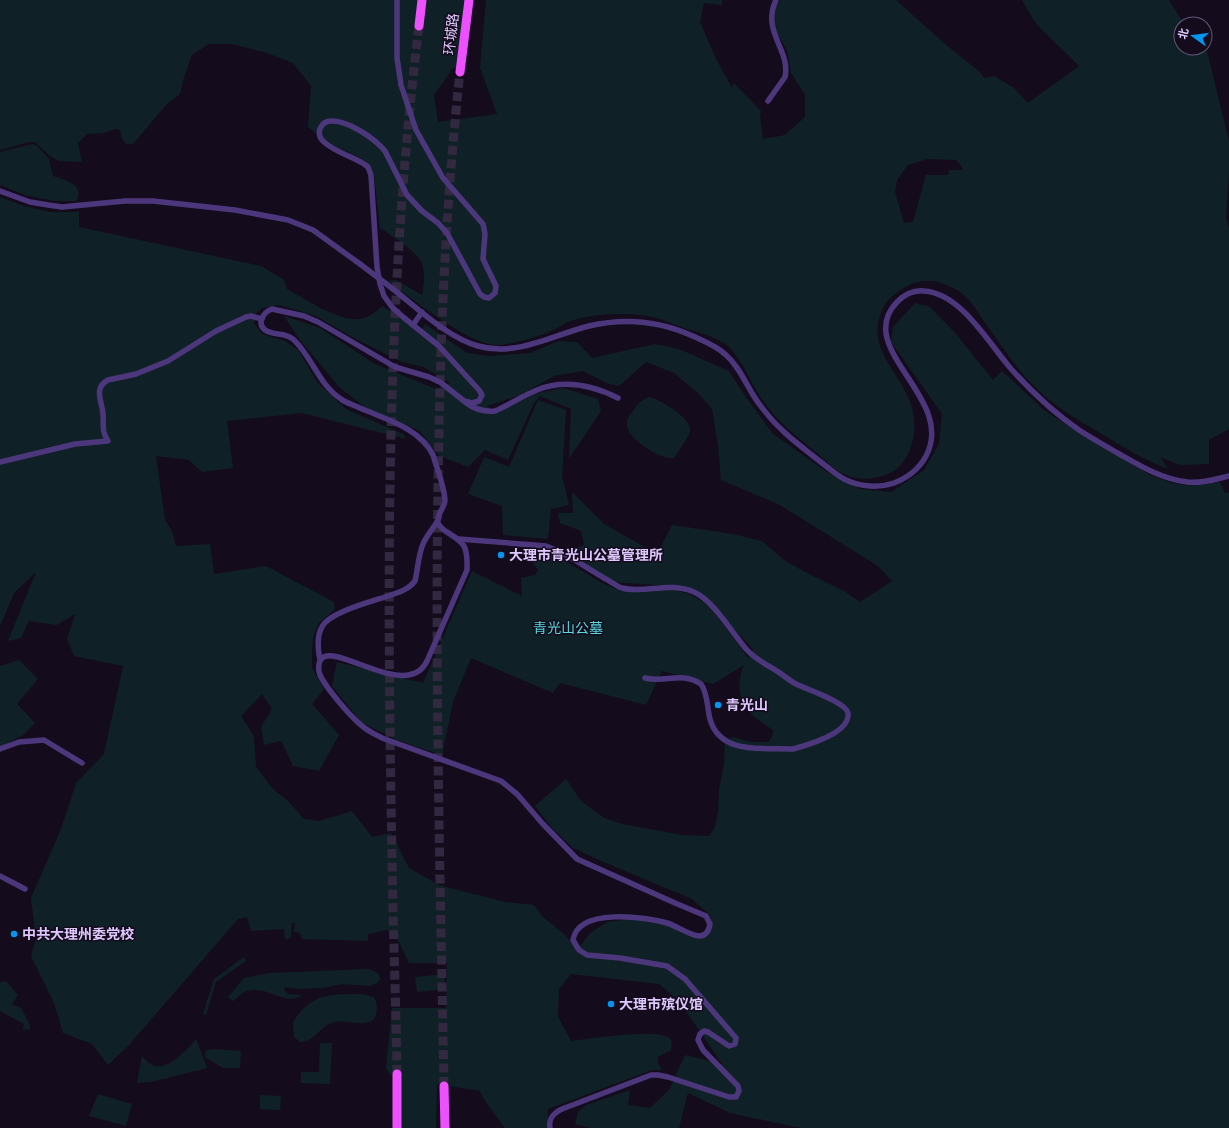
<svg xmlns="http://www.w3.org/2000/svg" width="1229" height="1128" viewBox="0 0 1229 1128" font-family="'IBM Plex Sans','Noto Sans SC',sans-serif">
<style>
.green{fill:#0f2127;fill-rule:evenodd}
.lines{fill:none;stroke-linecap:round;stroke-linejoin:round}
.primary-tunnel{stroke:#32283f;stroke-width:9;stroke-dasharray:9 4.5;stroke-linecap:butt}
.street{stroke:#4d377c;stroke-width:5.5}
.primary{stroke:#ed51fd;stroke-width:9}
.street-bridge{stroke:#4d377c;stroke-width:5.5}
.poi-dot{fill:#0395f0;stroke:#140c1d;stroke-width:1.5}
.labels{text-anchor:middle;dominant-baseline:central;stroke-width:3;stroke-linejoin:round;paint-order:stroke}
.street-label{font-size:14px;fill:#dec8fe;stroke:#140c1d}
.poi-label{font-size:14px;font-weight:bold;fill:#dec8fe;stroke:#140c1d;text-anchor:start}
.park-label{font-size:14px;fill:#56d8dd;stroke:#140c1d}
</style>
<rect width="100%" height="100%" fill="#140c1d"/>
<g class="green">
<path d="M0,0H467L460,70L453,68L434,95L438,122L497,114L480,68L486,0H722V5L704,3L700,22L716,59L732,88L734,83L761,111L760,116L763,139L785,135L805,117V94L791,73L787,50L773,27L776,7L781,0H896L945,44L980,72L984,78L994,76L1014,88L1028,103L1079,66L1036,24L1022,0H1169L1184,24H1181V48H1205L1207,51L1229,141V172L1226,218L1229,229V429L1209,440V464L1180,465L1160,457L1168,469C1146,461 1127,449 1107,437C1081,422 1053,406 1032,384C1013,365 999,341 983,320C976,309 968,296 957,290C950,286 938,281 930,281C916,280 904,286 894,295C887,300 884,305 881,313C867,349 899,371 910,402C916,418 916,436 909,452C903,464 897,471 885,475C872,480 858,480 846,475C835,471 827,462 818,454C797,437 776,421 761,398C752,384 739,355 727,345C723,342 716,339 712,337C703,333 693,331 684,328C675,325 666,321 657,318C636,312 599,313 577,319C568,321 560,327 551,331C540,336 508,346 496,345C466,343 413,299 388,281L396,280L422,295C424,285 426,272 421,262C417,252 390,234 380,228L374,174C368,156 348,154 333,145C324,140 316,133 308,127L311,86L293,63L267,53L232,44H209L192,55L184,77L180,94L166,105L133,144H126L122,139L120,130L116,129L103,133L87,134L78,143L82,162L59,161L50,156L35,142H29L0,150ZM927,159L956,160L962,167V170H949L948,175H926L913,222L904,223L895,192L897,180L908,165Z"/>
<path d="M32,144L37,146L49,159L53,176C65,180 86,185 76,201H55L25,195L0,185V152Z"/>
<path d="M0,197L24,206L50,212H79V227L261,266L284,280L287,289C305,299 338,321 358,319C368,319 375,312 383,306L420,333L425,324L467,353L489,356L530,353L559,341L577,342L592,358L655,344L679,349L729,371L743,393L773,434L827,472L860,489L891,492L924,470L939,444L942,414L891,342L893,327L915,303L930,307L956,334L993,380L1002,371L1044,410L1065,424L1150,475L1171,483L1193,486L1220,482L1225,493H1229V1128H801L730,1113L688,1093L679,1128H590L575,1124L578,1112L586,1105L630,1090L628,1105L650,1108L669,1090L685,1055L722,1064L679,1001L659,984L571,974L559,989L558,1017L571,1041C590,1039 656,1028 669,1038C673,1041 671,1047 671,1050L658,1057V1063L662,1070H652L548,1109L547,1128H505L485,1101L480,1091L437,1084L436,1128H401V1073L390,1075L386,1068L392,1008H446L447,963H409L396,936L387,930L368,934V941L302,939L300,933L294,932L295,923H292L291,938L285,939L284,929L251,931L247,917L238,919L129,1045L108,1065L92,1044L63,1033L54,1003L31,956L36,938L31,898L61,829L76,783L104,754L123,666L74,656L67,639L75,614L57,625L29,621L21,638L8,641L36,572L14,593L0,626ZM279,305L316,316L352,337L402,362L423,367L450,383L436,389L375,364L320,328L284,316L300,340L340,388L369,410L420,431L438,455L468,467L485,450L508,460L534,403L540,396L571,409L569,459L601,411L598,399L563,388L537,393L496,413L487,406L520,395L554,376L583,371L609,384L619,386L646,362L674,373L699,394L712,409L718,446L721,480L780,505L878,566L892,581L860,602L844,591L803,571L784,560L762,541L733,534L672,525L657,554L604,524L572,492L573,513H558L560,523L581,531L584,545L570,550L579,563L612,582L670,586L694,592L706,604L690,594L661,587L616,589L602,583L545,549L522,547L538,570L535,575L521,578L522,596L472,571L423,683L337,662L332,686L361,722L397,740L442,755L453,702L471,658L553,693L560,683L646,705L662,671L713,684L744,665C738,677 737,698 747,709C754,718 765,724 774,731L769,742H751L733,737L725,740L724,764L719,790L718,811L715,827L709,836L682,835L622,824L604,818L581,801L566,779L535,806L552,828L573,848L613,866L692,899L710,915L712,922L711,929L701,938L668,925L630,919L607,922L590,933L578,949L564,934L542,916L534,905L505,902L439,885L409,868L391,833L372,837L352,811L319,821L304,819L288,801L273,789L256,767L254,736L241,716L262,694L272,709L261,727L264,745L281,741L293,766L319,771L339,735L312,704L324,689L312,668V653L313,638L318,624L335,609L334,602L266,566L214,574L210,544L176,546L172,531L165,520L156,456L189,460L202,472L233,468L227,421L302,413L406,439L403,434L346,409L318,383L298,350L285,341L262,334L254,323L256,313L262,308ZM710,607L734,629L753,649L748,658Z"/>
<path d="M649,397C659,399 693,419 690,431C687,440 679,450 674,458C662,461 623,437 627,422C627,418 631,414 633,411C638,404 641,400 649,397Z"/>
<path d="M538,400L566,410L562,476L569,505L551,509L548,539L503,535L502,506L468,494L484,457L509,467Z"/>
<path d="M19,660L38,679L17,704L35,723L23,735L0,747V666Z"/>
<path d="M244,957L246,961L216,982L206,1015L203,1014L214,979Z"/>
<path d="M369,969L378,973L380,979L377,983L370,986L342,984L323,988L297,989L285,987L284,990L288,994L302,995C284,1008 262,981 243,993C239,995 236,999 233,1001L228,997L244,978L270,973Z"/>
<path d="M444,974L445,989L417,992L415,977Z"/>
<path d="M6,981L18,995L12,1004L21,1008L30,1025V1029L23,1030L24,1024L0,1011V982Z"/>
<path d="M362,994L374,997C378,1005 378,1013 373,1020C359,1028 343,1017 329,1024C318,1030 313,1042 300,1042L294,1037L293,1022C311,993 331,994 362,994Z"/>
<path d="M196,1039L207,1068L151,1082L137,1083L142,1056C145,1059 148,1063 152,1065C166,1073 188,1049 196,1039Z"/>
<path d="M320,1043H332L330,1084L301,1083V1072H319Z"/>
<path d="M215,1049L241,1051L240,1068H223L205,1057L206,1050Z"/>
<path d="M98,1094L132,1104L126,1126L89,1116Z"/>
<path d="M260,1095L281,1096L280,1110L260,1109Z"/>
</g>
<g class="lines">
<g class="primary-tunnel">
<path d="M397,1074C396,1002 393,930 392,858C387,582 385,300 419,26"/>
<path d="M444,1086C440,868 434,651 439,433C441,312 447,192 460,72"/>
</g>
<g class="street">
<path d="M397,0V58L401,85L416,130L443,178L483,224L485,234L483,259L496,286L495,293L489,298L484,297L480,294L447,233L438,223L422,211L407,195L385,151C374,138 349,121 332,121C320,121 315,134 324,142C335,152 351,156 364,164L368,167L371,175L377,267L380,284L384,296L392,307L403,317L439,346L479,390L482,395L479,401L472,403L464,401L440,382L429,377L395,367L318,322L304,316L272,309C264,312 256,323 265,330C274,336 286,332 294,340C312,357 319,385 341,399C346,403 354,405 360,408C385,419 420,428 433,455C437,469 444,485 445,500C445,508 436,514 438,523C439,526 442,528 444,530C464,543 468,544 467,570L427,661C408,701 338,644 322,658C318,662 318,670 320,675C326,688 350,716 361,725C367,731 375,734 382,738L501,781L517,794L542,823L577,859L675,903L706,916L710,924C709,930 706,936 699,936C689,935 677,926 667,923C646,917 578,907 573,940L579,950L587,955L620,958L667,966L685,979L736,1038L735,1044L729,1046L708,1032L704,1031L700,1034L698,1040L703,1050L738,1086L739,1091L736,1097H729L668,1077L658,1075H651L562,1109C554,1113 548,1118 550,1128"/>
<path d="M768,101L785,77C791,50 761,32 776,0"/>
<path d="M0,191L30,202L48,205L62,207L125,201H153L235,210L288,220L313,230L360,264"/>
<path d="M393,289C417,308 448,338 478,346C516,357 553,335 589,326C627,317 661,321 695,337C706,342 718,347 726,355C741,368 748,390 760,405C777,429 799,445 822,463C830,469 837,476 846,480C861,487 879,488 894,483C907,478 919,469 926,456C957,398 852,349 897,302C904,295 914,290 924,291C961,293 989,344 1012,370C1032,392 1054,413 1079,430C1093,439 1107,447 1121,455C1142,467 1162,479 1187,482C1201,484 1216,479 1229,476"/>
<path d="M413,325L422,312"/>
<path d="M465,402C474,409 484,412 495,411C509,405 522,396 537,390C564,379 592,385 618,398"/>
<path d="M0,462L75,444L108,441C101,430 104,426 103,414C102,401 93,388 108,380L136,374L168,361L216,331L246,317L251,316L262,319"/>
<path d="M459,539L546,546C566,553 585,567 604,578C610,581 616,586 622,588C645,594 669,581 694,592C714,601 732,633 747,650C757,661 772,667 784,676C788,679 792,682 796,684C806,689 846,702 848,713C851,733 808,745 793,749C765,747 720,756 710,719C707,708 708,694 701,684C682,671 665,683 645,678"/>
<path d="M320,660C318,650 316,637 322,627C329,612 374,601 391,595C400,592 409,589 415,581C418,569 418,556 423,544C426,536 433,529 438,520"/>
<path d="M0,749L19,742L44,740L82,763"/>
<path d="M0,876L25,889"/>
</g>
<g class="primary">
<path d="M419,26L422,0"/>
<path d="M460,72L469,0"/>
<path d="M444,1086L445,1128"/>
<path d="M397,1128V1074"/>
</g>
<path class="street-bridge" d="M360,264L393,289"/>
</g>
<g class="poi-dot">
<circle cx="501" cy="555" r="4"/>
<circle cx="718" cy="705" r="4"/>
<circle cx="14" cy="934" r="4"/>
<circle cx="611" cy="1004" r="4"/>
</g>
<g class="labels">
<g class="street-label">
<text transform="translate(451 34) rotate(-83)">环城路</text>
</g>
<g class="poi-label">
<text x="509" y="555">大理市青光山公墓管理所</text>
<text x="726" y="705">青光山</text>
<text x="22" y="934">中共大理州委党校</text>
<text x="619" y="1004">大理市殡仪馆</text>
</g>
<g class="park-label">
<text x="568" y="628">青光山公墓</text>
</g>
</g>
<g transform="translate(1193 36) rotate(284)"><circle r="19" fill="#140c1d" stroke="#655777"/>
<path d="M0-3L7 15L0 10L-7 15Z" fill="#0395f0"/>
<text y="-6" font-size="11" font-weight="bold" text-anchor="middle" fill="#dec8fe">北</text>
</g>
</svg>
